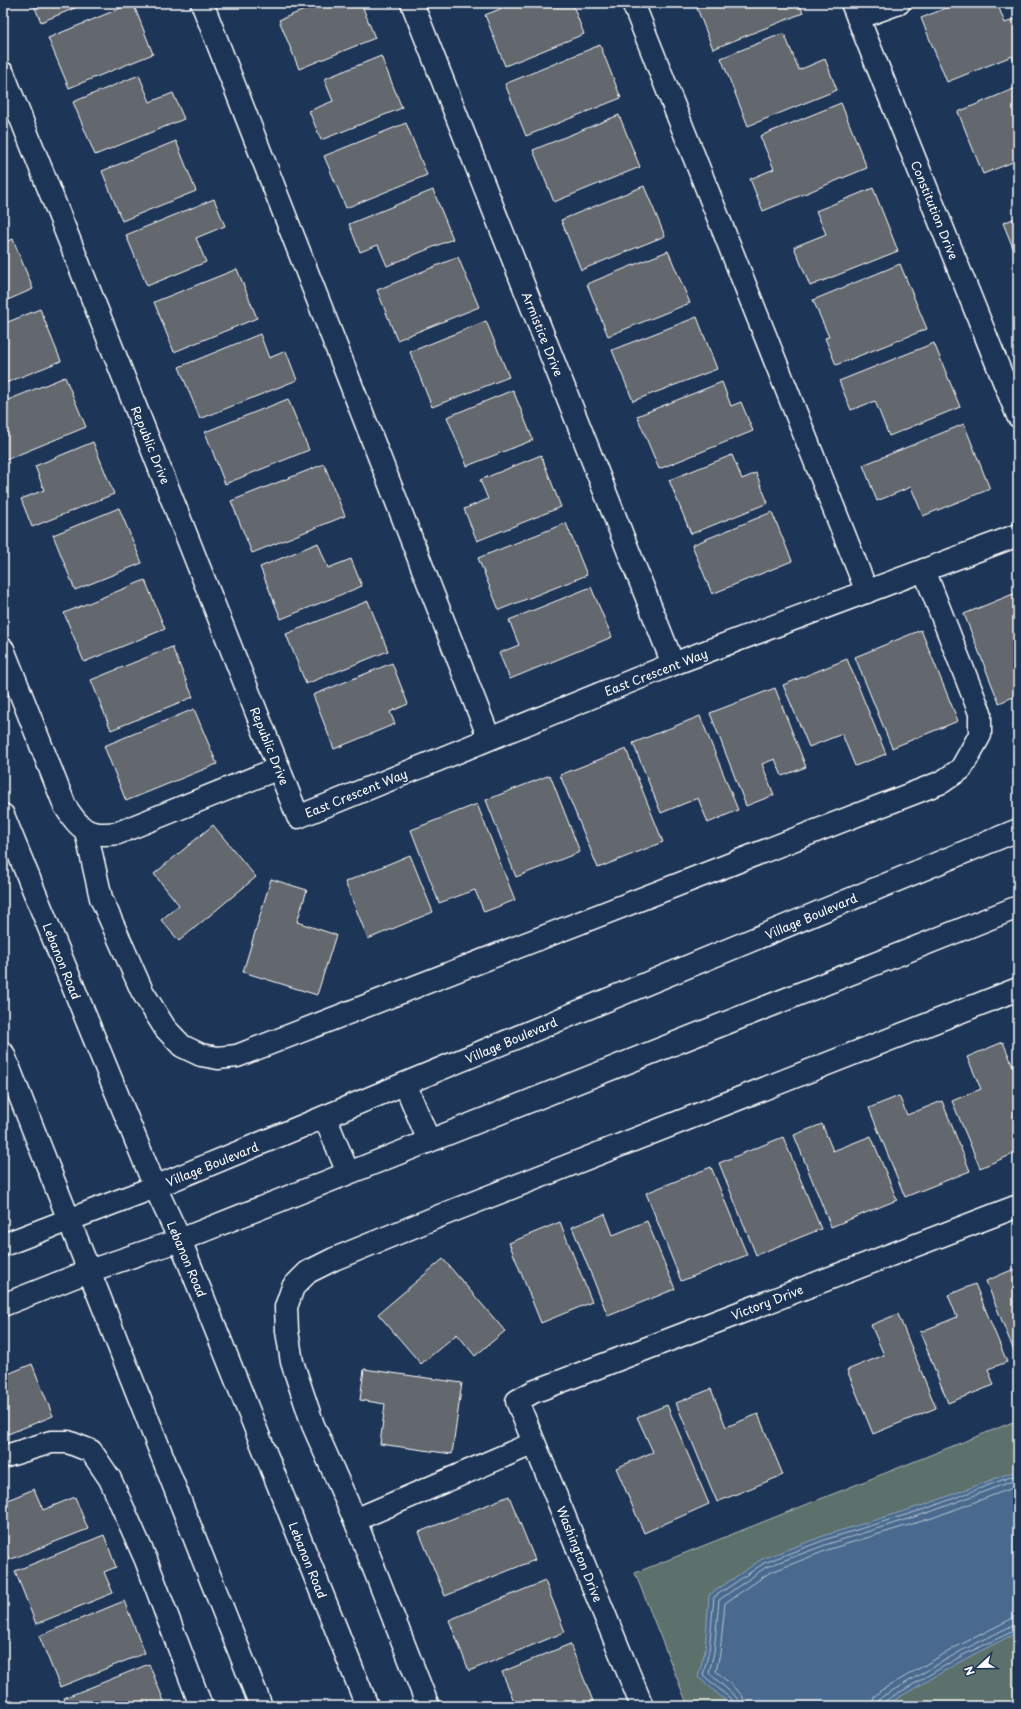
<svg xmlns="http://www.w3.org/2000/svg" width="1021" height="1709" viewBox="0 0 1021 1709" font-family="'Playpen Sans',sans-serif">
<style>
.green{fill:#5c706c;stroke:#aeb8b6}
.water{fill:#486a8e;stroke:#91a6bb}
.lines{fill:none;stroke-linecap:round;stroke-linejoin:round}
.shore{stroke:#b6c3d2;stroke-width:1}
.building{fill:#63686e;stroke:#fff}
.minor-casing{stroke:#fff;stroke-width:25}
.major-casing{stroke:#fff;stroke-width:25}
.minor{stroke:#1d3557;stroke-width:22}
.major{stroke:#1d3557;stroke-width:22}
.labels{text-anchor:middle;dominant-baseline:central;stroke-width:3;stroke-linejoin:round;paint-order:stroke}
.street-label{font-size:12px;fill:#fff;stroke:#1d3557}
</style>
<rect width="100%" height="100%" fill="#1d3557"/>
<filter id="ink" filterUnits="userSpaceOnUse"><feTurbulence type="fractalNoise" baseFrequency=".025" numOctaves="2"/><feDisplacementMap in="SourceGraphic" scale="8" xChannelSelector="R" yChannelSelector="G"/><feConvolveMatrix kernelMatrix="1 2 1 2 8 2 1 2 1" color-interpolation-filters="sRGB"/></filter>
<g filter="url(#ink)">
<path class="green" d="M1018,1420V1705L1015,1706H688L635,1573Z"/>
<path class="water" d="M1018,1470V1632L965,1659L884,1706H732L698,1677L705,1651L709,1595L762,1559L826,1535L927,1504Z"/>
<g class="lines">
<g class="shore">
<path d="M734,1706L733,1701L703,1675L709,1651L714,1597L764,1563L827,1539L928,1508L1018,1474"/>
<path d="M740,1706L737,1698L709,1673L714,1652L719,1600L766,1567L828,1544L930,1512L1018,1479"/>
<path d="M746,1706L742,1695L716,1671L720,1653L725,1603L769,1573L830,1549L932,1518L1018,1486"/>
<path d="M872,1706L874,1697L880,1691L958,1646L1011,1619L1018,1618"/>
<path d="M878,1706L879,1700L883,1696L961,1651L1013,1625L1018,1624"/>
<path d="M883,1706L885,1701L963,1655L1018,1629"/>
</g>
</g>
<g class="building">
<path d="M33,3H87L41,22Z"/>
<path d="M133,3L153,54L69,88L48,38Z"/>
<path d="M267,3H279L269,7Z"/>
<path d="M322,3H361L375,38L299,69L279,20Z"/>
<path d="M515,3H572L584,34L505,66L485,15Z"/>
<path d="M695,3H799L803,13L713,49Z"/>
<path d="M959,3H997L1005,23L1018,18V68H1017L1012,56L947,82L921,18Z"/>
<path d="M784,33L799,70L825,59L837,90L748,126L721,58Z"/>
<path d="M600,45L621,98L526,136L505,84Z"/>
<path d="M381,56L402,108L321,140L309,111L333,101L324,79Z"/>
<path d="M139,75L150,102L173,93L184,119L95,155L73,102Z"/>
<path d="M1018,87V160L983,174L958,112Z"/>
<path d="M841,103L867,168L763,211L750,179L774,169L760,136Z"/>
<path d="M619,115L640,167L554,202L533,150Z"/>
<path d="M406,123L427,175L346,208L324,156Z"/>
<path d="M176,141L196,191L122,221L102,171Z"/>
<path d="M1018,174V186L1014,176Z"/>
<path d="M644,186L665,236L581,270L561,220Z"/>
<path d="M873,188L898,251L810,286L794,247L826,234L816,211Z"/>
<path d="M433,190L453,239L387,266L378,245L360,252L349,224Z"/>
<path d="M214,199L225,226L196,238L206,262L147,286L126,235Z"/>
<path d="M3,212L7,222L3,223Z"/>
<path d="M1018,217V254L1016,255L1003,223Z"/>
<path d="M13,239L33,289L3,302V243Z"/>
<path d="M668,251L690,303L608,336L587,284Z"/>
<path d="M458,257L479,307L397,340L377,290Z"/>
<path d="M900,264L927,329L836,365L825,338L829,337L813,300Z"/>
<path d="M237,269L257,318L174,352L154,302Z"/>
<path d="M40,309L61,361L3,384V324Z"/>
<path d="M697,317L717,369L633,401L612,350Z"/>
<path d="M486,321L509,377L432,407L410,352Z"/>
<path d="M260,334L269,358L286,351L297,380L200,419L179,367Z"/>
<path d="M934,343L960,407L889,436L875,401L851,410L839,381Z"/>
<path d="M65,377L86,427L3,461V402Z"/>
<path d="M722,382L731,406L741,402L753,431L659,469L637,416Z"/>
<path d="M513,390L533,440L467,466L447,417Z"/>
<path d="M288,399L309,450L225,484L205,432Z"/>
<path d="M964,424L990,489L923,516L911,487L877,501L863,465Z"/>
<path d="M93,442L114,494L32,527L21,499L44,490L35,466Z"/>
<path d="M541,455L561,507L477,541L464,509L488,499L480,480Z"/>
<path d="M732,455L742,479L756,473L768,503L691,534L669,480Z"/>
<path d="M324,464L345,516L252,553L231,501Z"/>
<path d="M119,508L142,563L75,590L53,535Z"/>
<path d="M772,512L792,561L712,594L692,545Z"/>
<path d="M566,523L587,575L499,610L478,558Z"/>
<path d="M318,543L328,568L351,559L362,586L281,619L260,567Z"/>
<path d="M145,580L165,629L84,662L64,613Z"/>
<path d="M591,587L612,637L510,679L499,653L519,645L509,620Z"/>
<path d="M1018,592V695L999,703L964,614Z"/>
<path d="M368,601L388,651L306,684L286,634Z"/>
<path d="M921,630L958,721L892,748L855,657Z"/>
<path d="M172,647L193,697L111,730L91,680Z"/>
<path d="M847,659L886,754L855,766L842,734L809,747L783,685Z"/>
<path d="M392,663L408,704L390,712L395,724L334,749L313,695Z"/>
<path d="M775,688L806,767L782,776L775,759L762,764L774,795L746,806L710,713Z"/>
<path d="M194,709L217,764L126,801L104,746Z"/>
<path d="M700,716L738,810L708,823L698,798L661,813L633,743Z"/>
<path d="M626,749L663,842L598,868L560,775Z"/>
<path d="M550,775L580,852L516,877L486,800Z"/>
<path d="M477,804L515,900L484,912L475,890L439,903L411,830Z"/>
<path d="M213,825L256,877L179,941L161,920L179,905L154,874Z"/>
<path d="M410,855L433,912L368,939L345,882Z"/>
<path d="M271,879L307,890L297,922L336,935L317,995L243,972Z"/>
<path d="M1003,1042L1018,1078V1152L980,1168L952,1101L981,1089L967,1057Z"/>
<path d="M899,1096L907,1115L942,1101L970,1171L905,1197L869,1108Z"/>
<path d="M822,1124L833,1151L871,1136L897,1200L831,1227L794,1135Z"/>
<path d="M783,1137L821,1229L756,1255L719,1163Z"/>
<path d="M711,1167L747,1255L681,1281L646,1193Z"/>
<path d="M605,1214L613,1235L647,1221L675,1289L608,1316L572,1227Z"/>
<path d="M560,1222L592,1302L541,1323L509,1243Z"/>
<path d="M443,1259L505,1331L475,1356L457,1334L421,1364L378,1314Z"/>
<path d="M1014,1269L1018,1278V1361L986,1281Z"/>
<path d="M975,1284L1007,1362L988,1369L994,1385L948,1403L920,1332L957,1317L948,1295Z"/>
<path d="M898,1314L936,1408L873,1434L847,1370L884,1355L871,1325Z"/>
<path d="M32,1364L53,1416L3,1436V1376Z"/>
<path d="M364,1369L462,1383L452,1454L380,1444L385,1404L360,1400Z"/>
<path d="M711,1389L726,1427L758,1414L783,1475L717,1502L676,1403Z"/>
<path d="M667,1405L709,1504L644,1533L616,1468L653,1452L637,1417Z"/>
<path d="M34,1489L43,1510L75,1497L88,1529L9,1560L3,1545V1502Z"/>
<path d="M509,1496L535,1560L445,1596L419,1532Z"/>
<path d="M104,1535L116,1567L104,1572L113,1593L36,1624L15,1571Z"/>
<path d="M545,1581L565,1632L469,1671L449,1620Z"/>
<path d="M124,1601L145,1653L60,1687L39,1636Z"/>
<path d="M570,1644L595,1706H516L502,1672Z"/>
<path d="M149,1664L166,1706H67L64,1698Z"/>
</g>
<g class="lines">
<g class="minor-casing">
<g id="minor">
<path d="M202,3L489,738"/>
<path d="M412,3L673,664"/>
<path d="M633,3L867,592"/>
<path d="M852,3L1018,416"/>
<path d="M858,18L899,3"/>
<path d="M3,73L298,817L673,664L1018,535"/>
<path d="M3,649L65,806C81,831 88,837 118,833L279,768"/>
<path d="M86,831L101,898L142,991L165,1028L182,1046L201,1055L218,1058L237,1056L942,782L961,769L980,735V713L924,570"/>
<path d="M405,1084L429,1141"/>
<path d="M325,1117L348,1173"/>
<path d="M3,1245L155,1187L1018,830"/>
<path d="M3,1305L89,1271L180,1240L1018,907"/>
<path d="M3,1457L51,1442H68L91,1451L110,1479L146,1560L201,1706"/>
<path d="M355,1520L534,1443"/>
<path d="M428,1706L355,1520L313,1425L292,1362L287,1331L286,1307L293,1287L308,1272L334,1259L442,1215L1018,989"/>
<path d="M642,1706L517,1401L533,1392L1018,1206"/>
</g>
</g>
<g class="major-casing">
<g id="major">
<path d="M3,815L155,1187L180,1240L367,1706"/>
<path d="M3,1053L261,1706"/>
</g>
</g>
<use href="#minor" class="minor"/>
<use href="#major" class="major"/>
</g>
</g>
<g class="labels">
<g class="street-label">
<text transform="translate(935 210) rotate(68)">Constitution Drive</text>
<text transform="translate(543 334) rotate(68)">Armistice Drive</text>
<text transform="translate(151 445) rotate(68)">Republic Drive</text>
<text transform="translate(656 672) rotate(-21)">East Crescent Way</text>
<text transform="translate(270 746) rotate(68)">Republic Drive</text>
<text transform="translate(356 793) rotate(-22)">East Crescent Way</text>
<text transform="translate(811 916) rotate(-23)">Village Boulevard</text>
<text transform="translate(62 961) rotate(68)">Lebanon Road</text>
<text transform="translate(511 1040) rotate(-23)">Village Boulevard</text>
<text transform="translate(212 1164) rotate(-22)">Village Boulevard</text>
<text transform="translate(187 1259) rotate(67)">Lebanon Road</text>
<text transform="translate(767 1302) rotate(-21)">Victory Drive</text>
<text transform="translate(580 1554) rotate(68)">Washington Drive</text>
<text transform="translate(308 1560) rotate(68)">Lebanon Road</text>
</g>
</g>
<rect width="1021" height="1709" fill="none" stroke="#1d3557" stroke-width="16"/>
<rect x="8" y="8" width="1005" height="1693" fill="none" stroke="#fff" stroke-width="1.5" filter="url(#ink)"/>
<g transform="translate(979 1667) rotate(248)" stroke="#1d3557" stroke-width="3" paint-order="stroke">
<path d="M0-3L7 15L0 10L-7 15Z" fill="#ffffff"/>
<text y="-6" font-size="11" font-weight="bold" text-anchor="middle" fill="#ffffff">N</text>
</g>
</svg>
